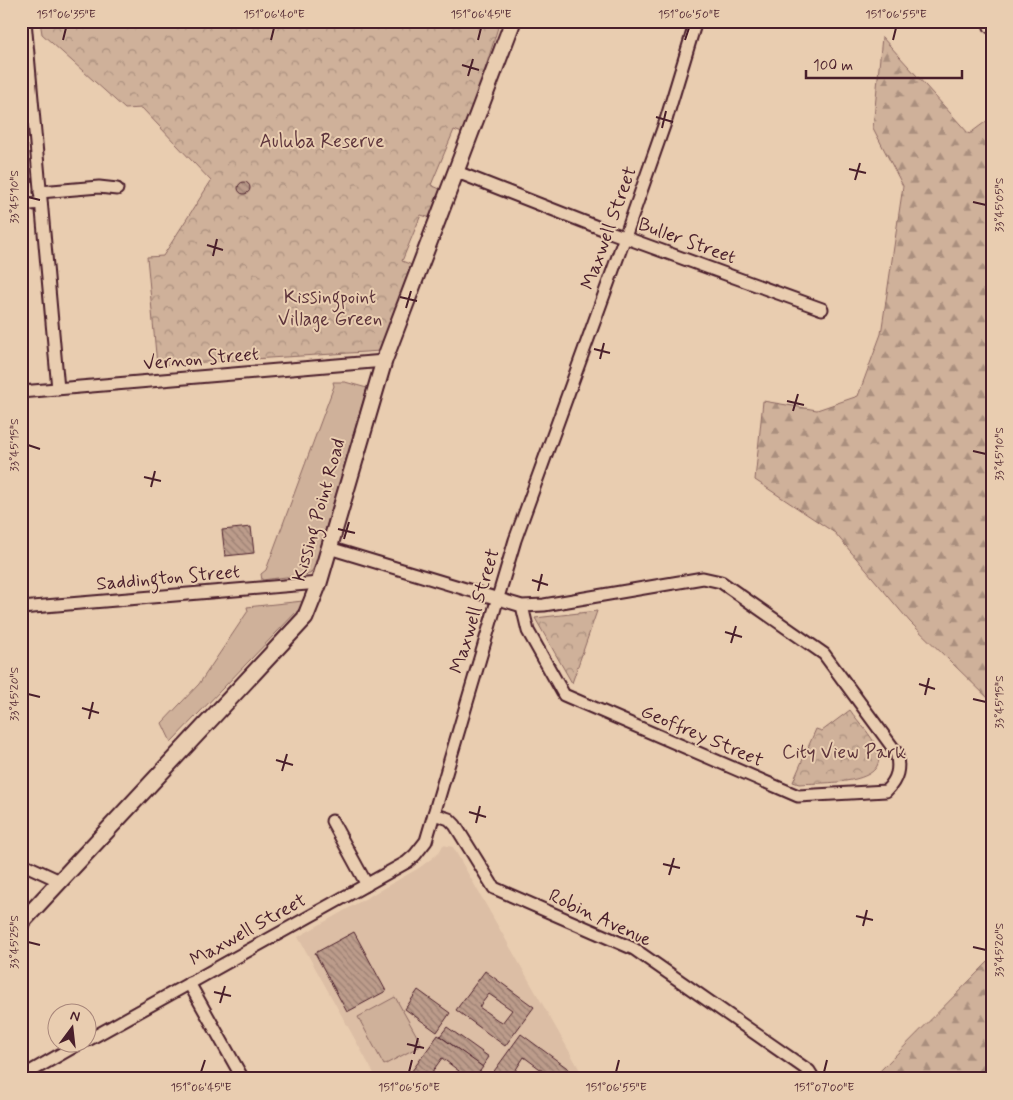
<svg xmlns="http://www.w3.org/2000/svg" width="1013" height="1100" viewBox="0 0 1013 1100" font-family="Mynerve,sans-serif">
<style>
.built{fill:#dcbea5}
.green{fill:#cfb19a;stroke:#8c6862}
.forest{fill:url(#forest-firs);stroke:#8c6862}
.park{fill:url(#park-crowns);stroke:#8c6862}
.building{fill:url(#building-back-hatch);stroke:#4a1f2b;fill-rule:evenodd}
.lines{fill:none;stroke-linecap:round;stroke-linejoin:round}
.street-casing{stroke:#4a1f2b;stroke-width:15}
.secondary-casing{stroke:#4a1f2b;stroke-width:19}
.street{stroke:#e9cdb0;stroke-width:11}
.secondary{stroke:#e9cdb0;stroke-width:15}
.ticks{fill:none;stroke:#4a1f2b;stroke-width:2}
.labels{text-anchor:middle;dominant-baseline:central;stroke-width:4;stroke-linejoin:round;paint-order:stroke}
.park-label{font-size:19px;fill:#5e353c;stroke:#e9cdb0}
.street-label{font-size:19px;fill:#4a1f2b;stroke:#e9cdb0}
.neatline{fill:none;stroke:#4a1f2b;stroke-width:2}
.ticks-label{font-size:12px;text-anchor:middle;fill:#4a1f2b}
</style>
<defs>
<pattern id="forest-firs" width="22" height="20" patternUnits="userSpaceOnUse" patternTransform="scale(1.25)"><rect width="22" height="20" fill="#cfb19a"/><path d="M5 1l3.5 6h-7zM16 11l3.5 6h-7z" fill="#aa8f7e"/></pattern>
<pattern id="park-crowns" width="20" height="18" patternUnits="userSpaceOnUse" patternTransform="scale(1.25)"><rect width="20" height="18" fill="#cfb19a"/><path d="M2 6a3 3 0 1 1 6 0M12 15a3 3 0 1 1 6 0" fill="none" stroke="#aa8f7e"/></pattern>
<pattern id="building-back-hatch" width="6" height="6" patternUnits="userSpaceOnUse" patternTransform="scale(1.25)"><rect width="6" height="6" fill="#bc9c8b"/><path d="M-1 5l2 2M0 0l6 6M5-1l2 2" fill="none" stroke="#9b7f72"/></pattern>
</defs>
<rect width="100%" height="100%" fill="#e9cdb0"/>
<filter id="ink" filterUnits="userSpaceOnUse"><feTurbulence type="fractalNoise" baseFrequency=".02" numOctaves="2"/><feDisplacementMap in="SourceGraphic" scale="10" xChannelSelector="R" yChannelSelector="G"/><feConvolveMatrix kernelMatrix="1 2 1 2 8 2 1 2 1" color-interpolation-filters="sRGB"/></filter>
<g filter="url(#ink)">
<path class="built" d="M443,845L453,847L585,1079H377L298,937L419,868L439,853Z"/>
<g class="green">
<path d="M333,382H345L367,388L315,566L310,574L262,580L261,574L266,570L334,386Z"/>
<path d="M303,601L302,606L171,742L162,723L199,684L248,611L247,607Z"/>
<path d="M395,997L422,1045L384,1065L358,1017Z"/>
</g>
<g class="forest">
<path d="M882,37L969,134L992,117V702L910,622L835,533L755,480L763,401L817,410L858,396L881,334L903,186L873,128Z"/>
<path d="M992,958V1079H872Z"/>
</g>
<g class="park">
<path d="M40,21H500L465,134L454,130L431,185L442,190L431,218L421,215L402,261L412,265L381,351L157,365L147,257L163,256L211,181L142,108L125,109L42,34Z"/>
<path d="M597,611L572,683L535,618Z"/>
<path d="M850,710C858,722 872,735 877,749C891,787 821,782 799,784L793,782L816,729L822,731Z"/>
</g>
<g class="building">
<circle cx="244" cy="188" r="6"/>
<path d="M251,527L254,553L225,556L222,530Z"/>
<path d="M354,932L386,991L347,1012L315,953Z"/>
<path d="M485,971L534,1007L505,1046L456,1010ZM489,994L512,1010L502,1023L479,1007Z"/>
<path d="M418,990L450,1013L437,1032L405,1009Z"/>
<path d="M447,1027L489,1057L482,1067L440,1036Z"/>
<path d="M521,1034L570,1070L563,1079H544L547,1074L524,1057L515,1071L526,1079H499L492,1074Z"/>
<path d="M438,1035L483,1067L474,1079H453L459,1071L442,1058L432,1072L441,1079H414L409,1075Z"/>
</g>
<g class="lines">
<g class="street-casing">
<g id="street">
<path d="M25,21L58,389"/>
<path d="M988,21L990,27"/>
<path d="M457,172L610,232L822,309"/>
<path d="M40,192L99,187L117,189"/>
<path d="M21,205L41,203"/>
<path d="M21,392L384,361"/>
<path d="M329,548L522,606L544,605L703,578L721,582L824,654L896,752C900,768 898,779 886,791L798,796L564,695L528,631L522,606"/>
<path d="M21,608L319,583"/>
<path d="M434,814L449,819L455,825L494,888L634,949L809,1071L814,1079"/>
<path d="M332,821L367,885"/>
<path d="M21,863L60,881"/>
<path d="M189,983L243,1079"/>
<path d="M88,1040L407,862L415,855L426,841L515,540L625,237L666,120L696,21"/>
<path d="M21,1077L82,1042"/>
</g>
</g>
<g class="secondary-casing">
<path id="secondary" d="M21,923L305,618L319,583L384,361L513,21"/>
</g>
<use href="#street" class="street"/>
<use href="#secondary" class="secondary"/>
</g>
</g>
<path class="ticks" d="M63,40L66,28M271,40L274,28M478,40L481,28M685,40L689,28M893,40L896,28M462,65L479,70M468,76L473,59M656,117L673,122M662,128L666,111M849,169L866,173M855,180L860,163M28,197L40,200M973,202L986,205M207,245L223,250M213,256L217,239M400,297L417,301M406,308L411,291M594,349L610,353M600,359L604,343M787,401L804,405M793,411L798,394M28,445L40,449M973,451L986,454M144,477L161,481M151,487L155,471M338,529L355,533M344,539L349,522M532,580L548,585M538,591L542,574M725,632L742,637M731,643L736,626M919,684L935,689M28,694L40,697M925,695L929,678M973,699L986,702M82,708L99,713M89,719L93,702M276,760L293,765M282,771L287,754M469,812L486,817M476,823L480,806M663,864L680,868M669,875L674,858M856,916L873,920M863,926L867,910M28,942L40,945M973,947L986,950M214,992L231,996M220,1003L225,986M407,1044L424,1048M414,1054L418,1038M201,1072L205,1060M409,1072L412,1060M616,1072L619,1060M824,1072L827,1060"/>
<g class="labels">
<g class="park-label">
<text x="322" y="141">Auluba Reserve</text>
<text x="330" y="297">Kissingpoint<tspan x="330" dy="22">Village Green</tspan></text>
<text x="844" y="752">City View Park</text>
</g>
<g class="street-label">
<text transform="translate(609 228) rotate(-70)">Maxwell Street</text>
<text transform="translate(687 241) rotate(20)">Buller Street</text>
<text transform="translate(201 359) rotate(-5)">Vernon Street</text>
<text transform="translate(319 510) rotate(-74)">Kissing Point Road</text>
<text transform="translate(168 578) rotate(-5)">Saddington Street</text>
<text transform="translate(475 611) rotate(-73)">Maxwell Street</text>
<text transform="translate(702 736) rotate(23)">Geoffrey Street</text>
<text transform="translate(600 918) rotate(25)">Robin Avenue</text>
<text transform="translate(248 930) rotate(-29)">Maxwell Street</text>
</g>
</g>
<rect width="1013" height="1100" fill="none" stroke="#e9cdb0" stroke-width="55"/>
<g transform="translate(72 1028) rotate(15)"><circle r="24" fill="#e9cdb0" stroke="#a9877b"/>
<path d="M0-4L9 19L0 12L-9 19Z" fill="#4a1f2b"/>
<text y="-8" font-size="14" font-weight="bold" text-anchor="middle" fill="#4a1f2b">N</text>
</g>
<path d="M806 70v8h156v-8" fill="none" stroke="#4a1f2b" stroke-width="2.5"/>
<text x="813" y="70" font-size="15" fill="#4a1f2b" stroke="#e9cdb0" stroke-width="4" paint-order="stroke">100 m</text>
<rect x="28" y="28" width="958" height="1044" class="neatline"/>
<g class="ticks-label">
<text x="66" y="18">151°06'35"E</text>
<text x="274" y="18">151°06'40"E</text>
<text x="481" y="18">151°06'45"E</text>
<text x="689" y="18">151°06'50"E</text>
<text x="896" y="18">151°06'55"E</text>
<text transform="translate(14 197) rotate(-90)" y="4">33°45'10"S</text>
<text transform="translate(999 205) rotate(-90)" y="4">33°45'05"S</text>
<text transform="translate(14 445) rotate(-90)" y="4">33°45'15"S</text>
<text transform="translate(999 454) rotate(-90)" y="4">33°45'10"S</text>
<text transform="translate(14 694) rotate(-90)" y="4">33°45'20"S</text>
<text transform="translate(999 702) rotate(-90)" y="4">33°45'15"S</text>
<text transform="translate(14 942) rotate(-90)" y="4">33°45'25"S</text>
<text transform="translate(999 950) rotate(-90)" y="4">33°45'20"S</text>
<text x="201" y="1091">151°06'45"E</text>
<text x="409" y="1091">151°06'50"E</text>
<text x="616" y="1091">151°06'55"E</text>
<text x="824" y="1091">151°07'00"E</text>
</g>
</svg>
